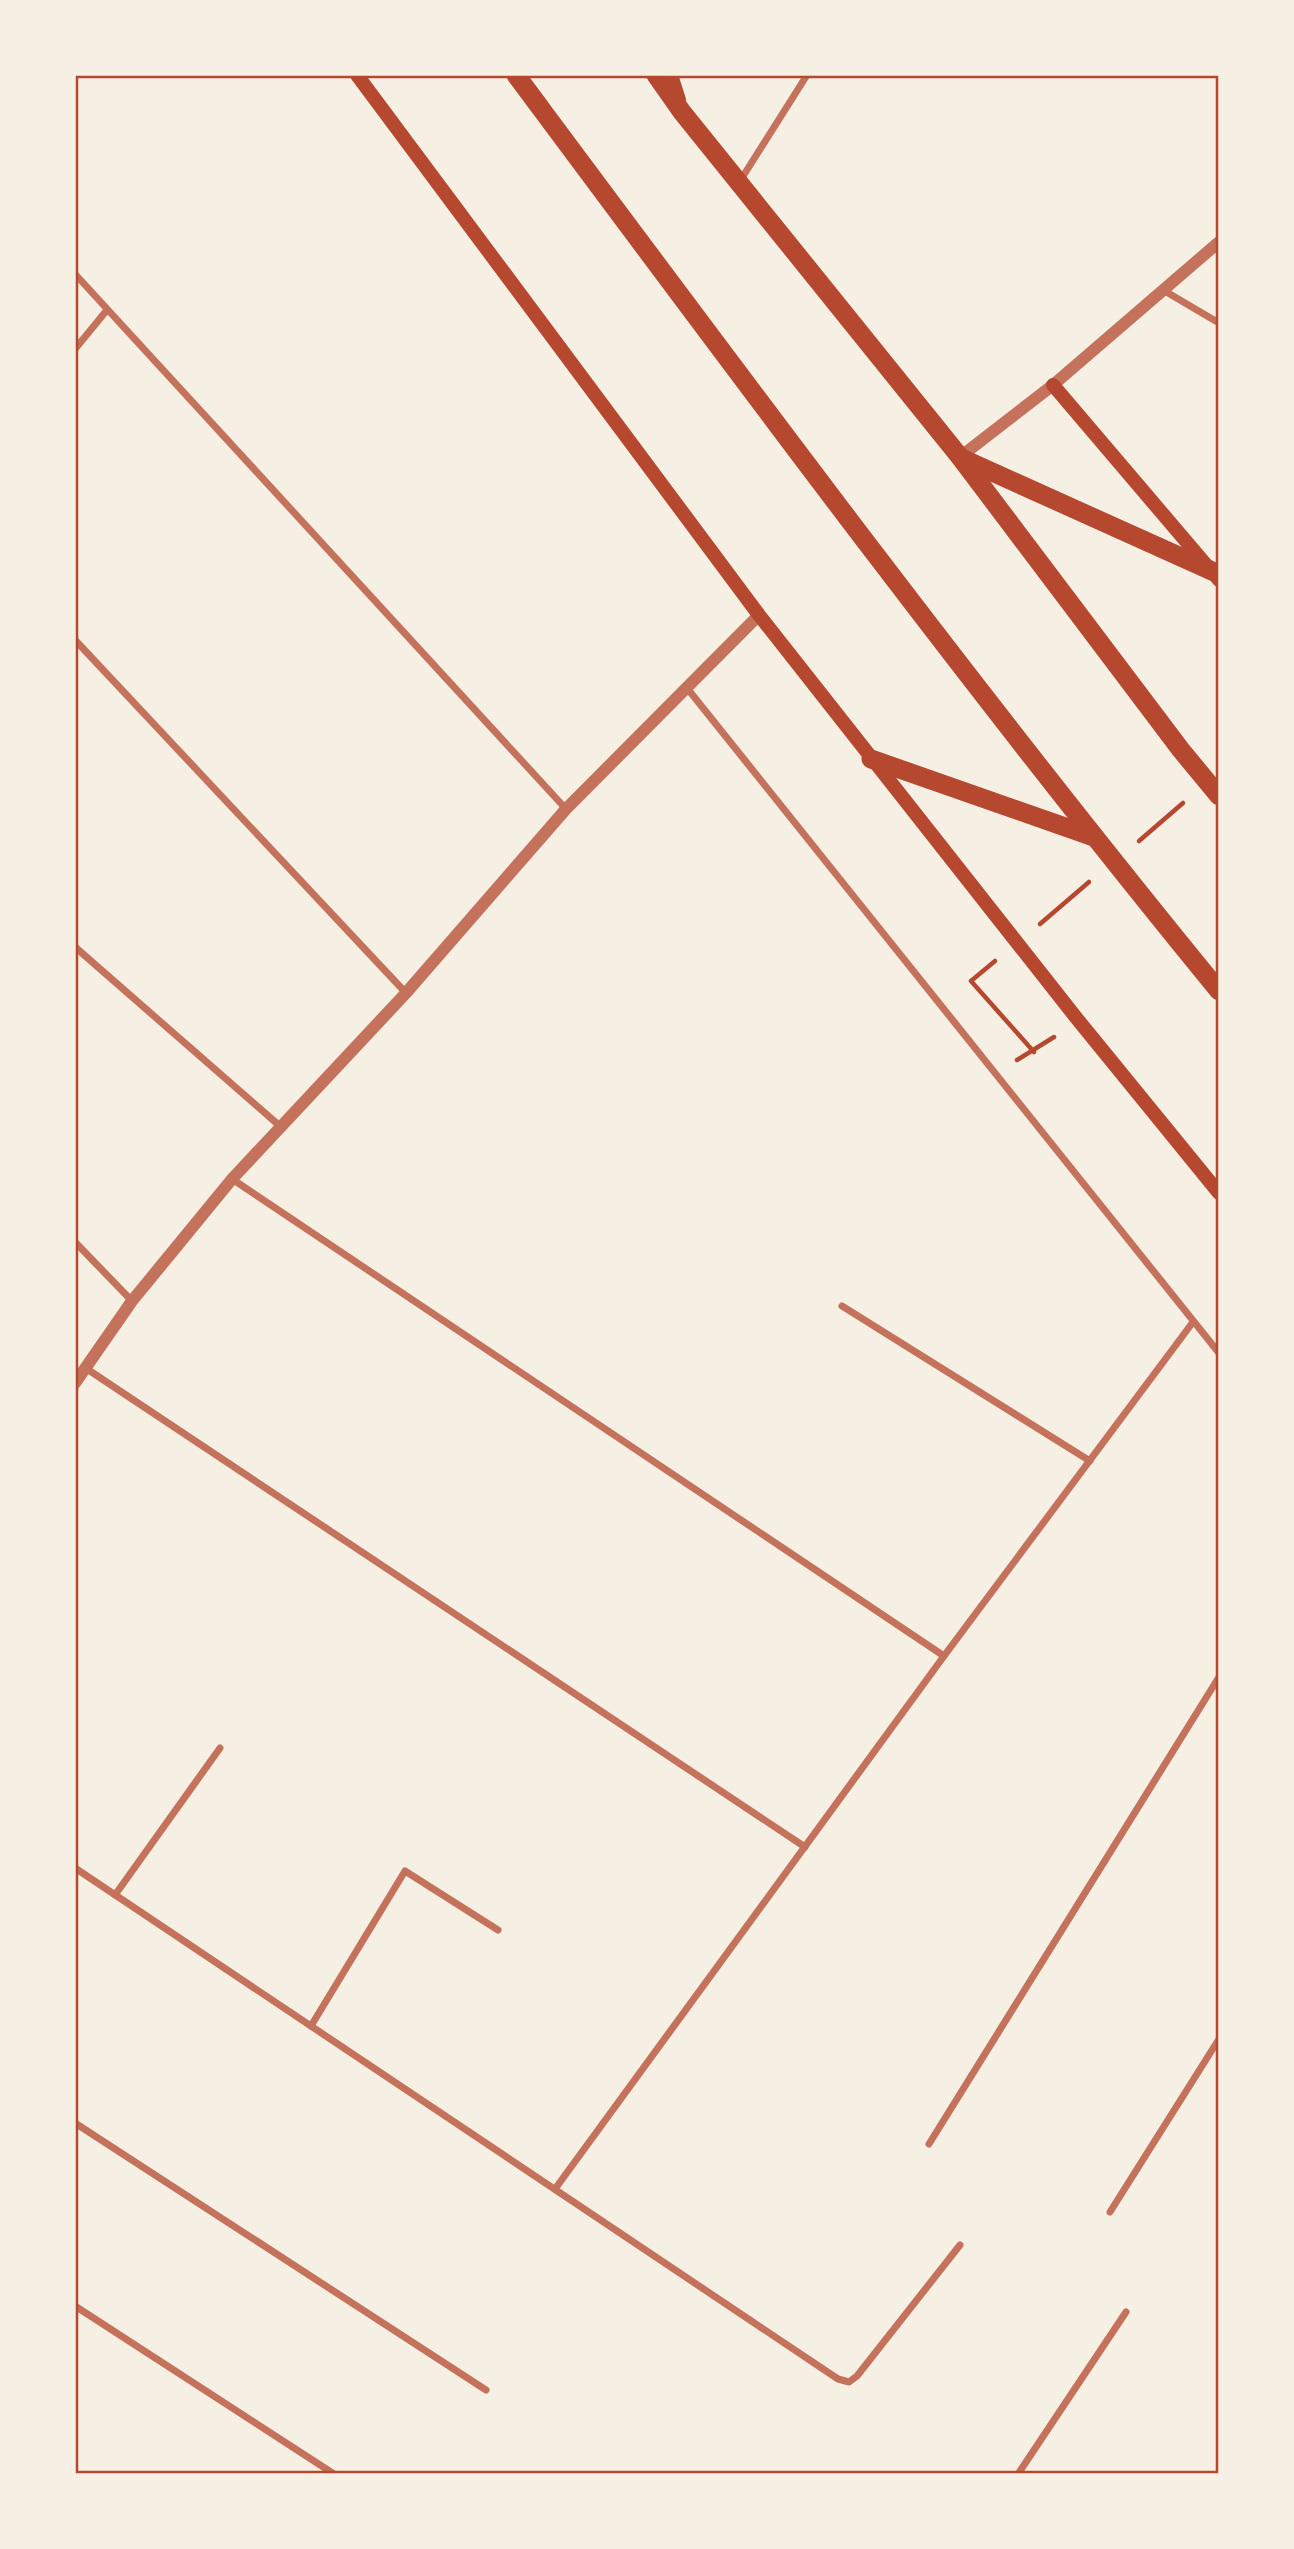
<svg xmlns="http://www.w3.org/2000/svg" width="1294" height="2549" viewBox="0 0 1294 2549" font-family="Rubik,sans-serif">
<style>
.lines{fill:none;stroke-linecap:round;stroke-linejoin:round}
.path{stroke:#b5482f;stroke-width:4.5}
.minor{stroke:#c5725c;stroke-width:7}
.tertiary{stroke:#c5725c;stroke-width:12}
.secondary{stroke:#b5482f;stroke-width:14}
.trunk{stroke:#b5482f;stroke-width:19}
.neatline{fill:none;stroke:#b5482f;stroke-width:2.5}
</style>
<rect width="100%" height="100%" fill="#f6efe4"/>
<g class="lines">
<g class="path">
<path d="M1139,841L1183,803"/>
<path d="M1040,924L1089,882"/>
<path d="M995,961L971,981L1034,1052"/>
<path d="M1017,1060L1054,1037"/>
</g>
<g class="minor">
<path d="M740,181L807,75"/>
<path d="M75,274L566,809"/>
<path d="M1163,290L1219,323"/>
<path d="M75,349L107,310"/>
<path d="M76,641L406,993"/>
<path d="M687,688L1219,1353"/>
<path d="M75,947L281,1127"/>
<path d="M232,1179L944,1656"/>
<path d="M75,1242L132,1301"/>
<path d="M842,1306L1090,1461"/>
<path d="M87,1369L805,1847"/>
<path d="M75,1868L838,2379L849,2382L857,2376L960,2245"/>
<path d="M115,1895L220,1748"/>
<path d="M311,2026L405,1871L498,1930"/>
<path d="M75,2123L486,2390"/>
<path d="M929,2144L1219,1677"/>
<path d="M555,2189L944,1656L1193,1322"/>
<path d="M1110,2212L1219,2039"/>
<path d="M75,2306L334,2474"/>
<path d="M1018,2474L1126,2312"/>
</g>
<g class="tertiary">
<path d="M960,457L1053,385L1219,242"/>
<path d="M75,1383L132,1301L232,1179L406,993L566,809L759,615"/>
</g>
<g class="secondary">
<path d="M357,75L759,615L1078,1020L1219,1193"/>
<path d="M671,75L679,100"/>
<path d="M1053,385L1219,580"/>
</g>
<g class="trunk">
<path d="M516,75C746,384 975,693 1219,991"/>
<path d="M656,75L682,112L960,457L1181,750L1219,796"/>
<path d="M961,458L1212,571"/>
<path d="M871,759L1091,836"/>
</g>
</g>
<rect width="1294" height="2549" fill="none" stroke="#f6efe4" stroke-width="154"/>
<rect x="77" y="77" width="1140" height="2395" class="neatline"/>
</svg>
